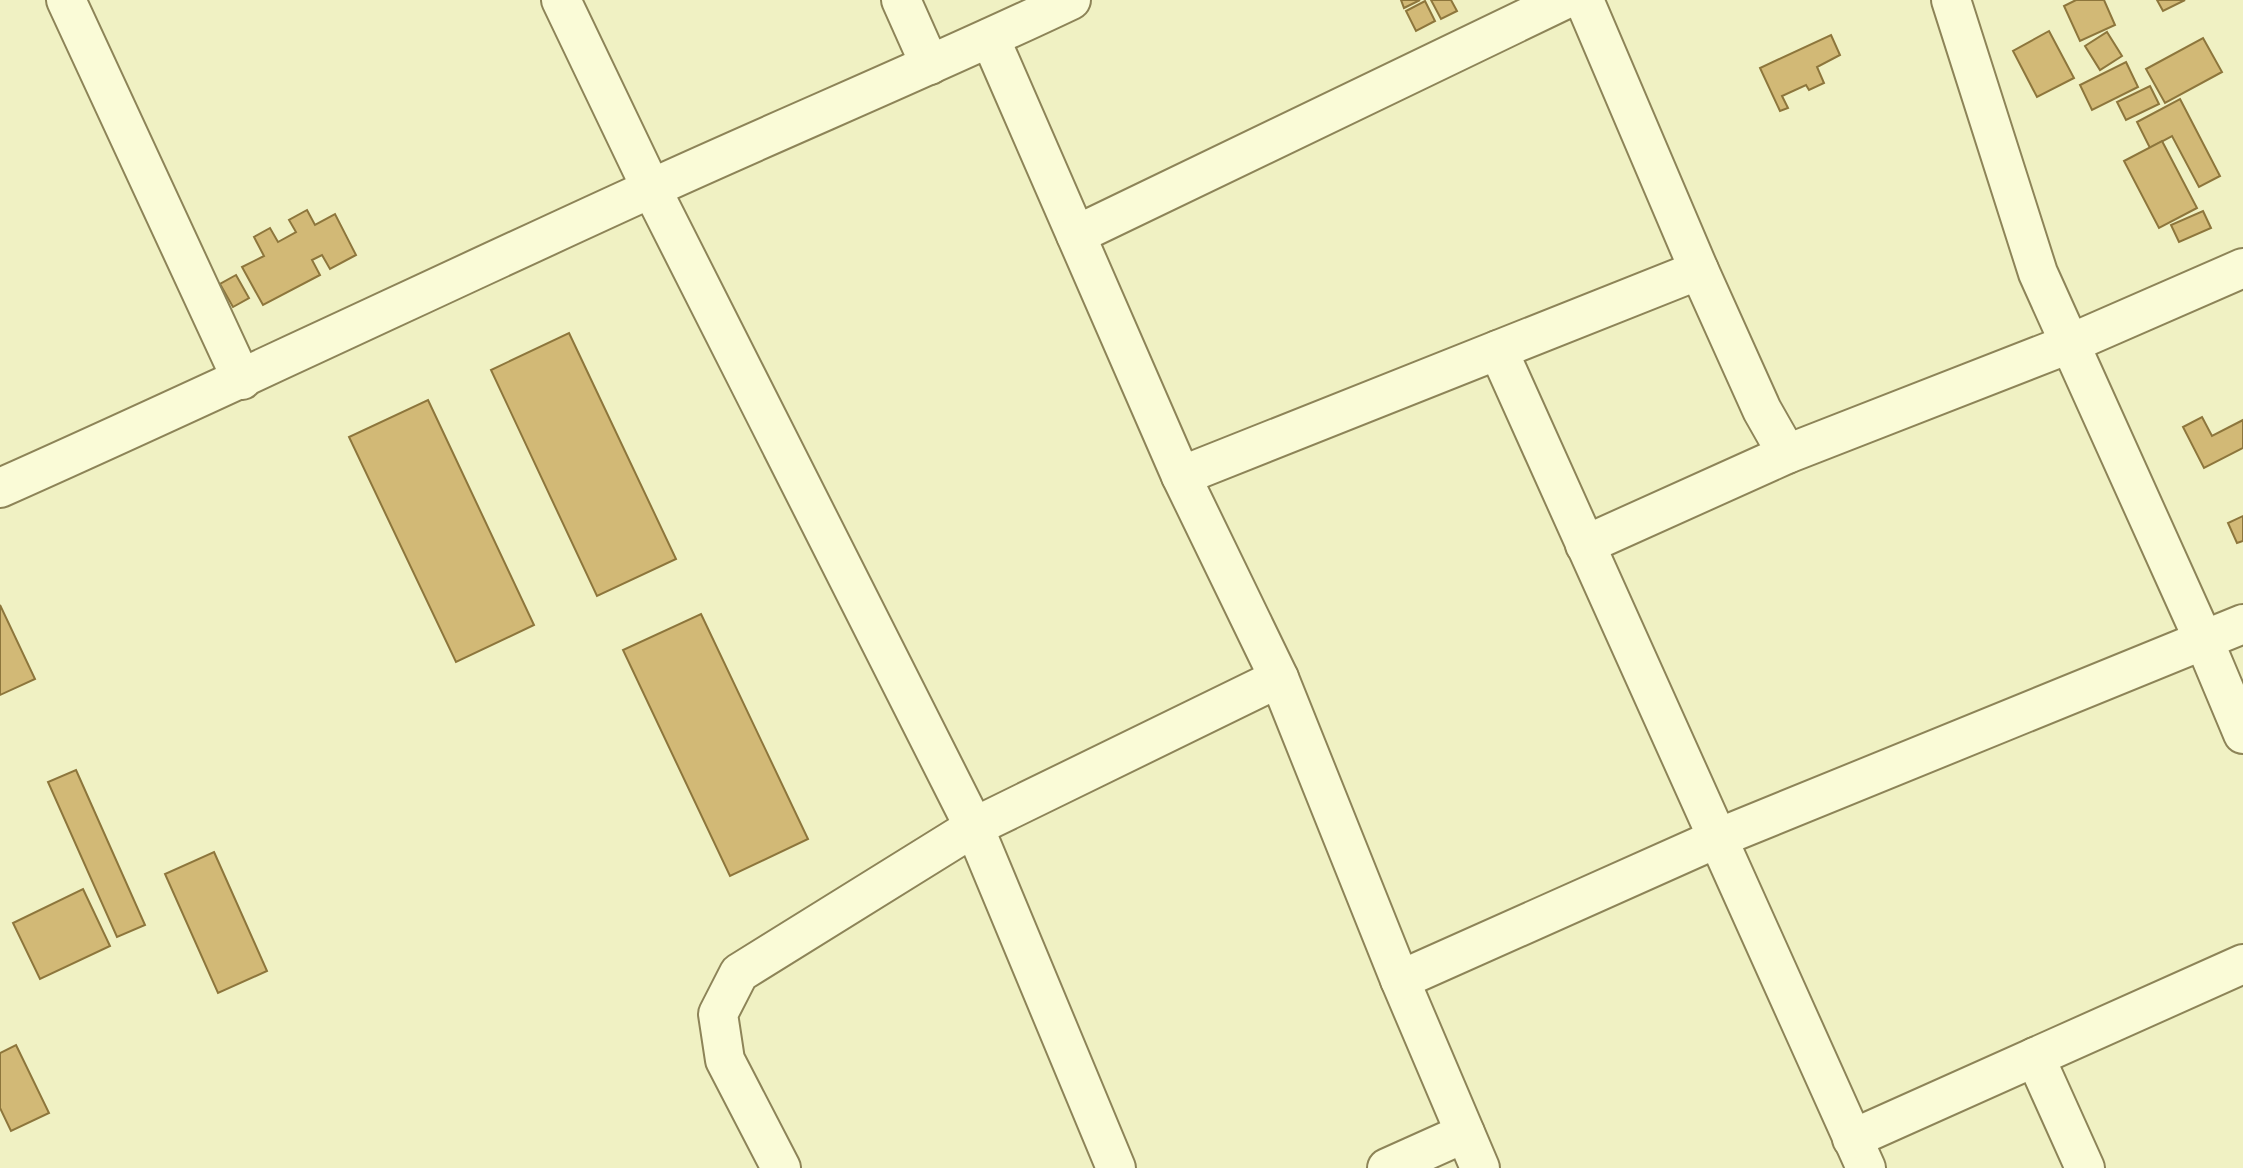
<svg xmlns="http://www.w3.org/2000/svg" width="2243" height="1168" viewBox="0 0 2243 1168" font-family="'Source Serif 4',serif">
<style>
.building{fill:#d2b976;stroke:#8d763c;stroke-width:2}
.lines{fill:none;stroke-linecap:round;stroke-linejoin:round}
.minor-casing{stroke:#8d8458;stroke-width:42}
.minor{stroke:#fafbd7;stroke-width:38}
</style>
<rect width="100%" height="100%" fill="#f0f1c3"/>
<g class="building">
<path d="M1401,0H1420L1404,8Z"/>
<path d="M1431,0H1451L1457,11L1441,19Z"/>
<path d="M2076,0H2104L2115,25L2080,41L2064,6Z"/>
<path d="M2157,0H2185L2163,11Z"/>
<path d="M1425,1L1435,21L1416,31L1406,11Z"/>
<path d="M2049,31L2074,78L2037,97L2013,51Z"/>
<path d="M2107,32L2122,56L2100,70L2085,46Z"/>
<path d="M1831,35L1840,55L1817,67L1824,83L1809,90L1806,85L1782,96L1788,108L1780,111L1760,68Z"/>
<path d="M2203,38L2222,72L2165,103L2146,69Z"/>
<path d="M2126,62L2138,87L2092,110L2080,85Z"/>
<path d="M2150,86L2159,104L2126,120L2117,102Z"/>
<path d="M2180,99L2220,176L2199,187L2172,136L2150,148L2137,122Z"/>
<path d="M2162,141L2197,208L2159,228L2124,161Z"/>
<path d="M307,210L315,225L335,214L356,255L330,269L322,255L312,260L320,275L263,305L242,267L264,256L254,237L270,228L278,242L296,232L289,220Z"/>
<path d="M2203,211L2211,228L2179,242L2171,225Z"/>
<path d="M236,275L249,298L233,307L220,284Z"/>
<path d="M569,333L676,559L597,596L491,370Z"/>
<path d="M428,400L534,625L456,662L349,437Z"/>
<path d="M2202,417L2212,436L2243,420V448L2204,468L2183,427Z"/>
<path d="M2243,516V541L2237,543L2228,523Z"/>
<path d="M0,605L35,679L0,695Z"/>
<path d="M701,614L808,839L730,876L623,650Z"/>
<path d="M76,770L145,925L117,937L48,782Z"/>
<path d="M214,852L267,971L218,993L165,874Z"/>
<path d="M83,889L110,946L40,979L13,923Z"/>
<path d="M16,1045L49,1113L11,1131L0,1108V1053Z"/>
</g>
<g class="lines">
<g class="minor-casing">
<g id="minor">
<path d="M66,0L242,380"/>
<path d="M561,0L651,188L974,827L1116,1168"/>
<path d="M901,0L930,65"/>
<path d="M1584,0L1699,270L1762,410L1787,454"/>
<path d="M1951,0L2038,273L2204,641L2243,734"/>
<path d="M990,38L1181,476L1279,678L1400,980L1480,1168"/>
<path d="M1076,235L1564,0"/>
<path d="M1498,350L1866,1168"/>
<path d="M1181,476L1699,270"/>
<path d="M0,488C218,391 433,288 650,189C790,125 932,66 1071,0"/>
<path d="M1585,545L1787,454L2069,344L2243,268"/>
<path d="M1400,980L1718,838L2243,624"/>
<path d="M2035,1057L2085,1168"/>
<path d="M1852,1139L2243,964"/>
<path d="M781,1168L725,1060L718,1014L739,973L974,827L1279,678"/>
<path d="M1387,1168L1465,1133"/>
</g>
</g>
<use href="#minor" class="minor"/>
</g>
</svg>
